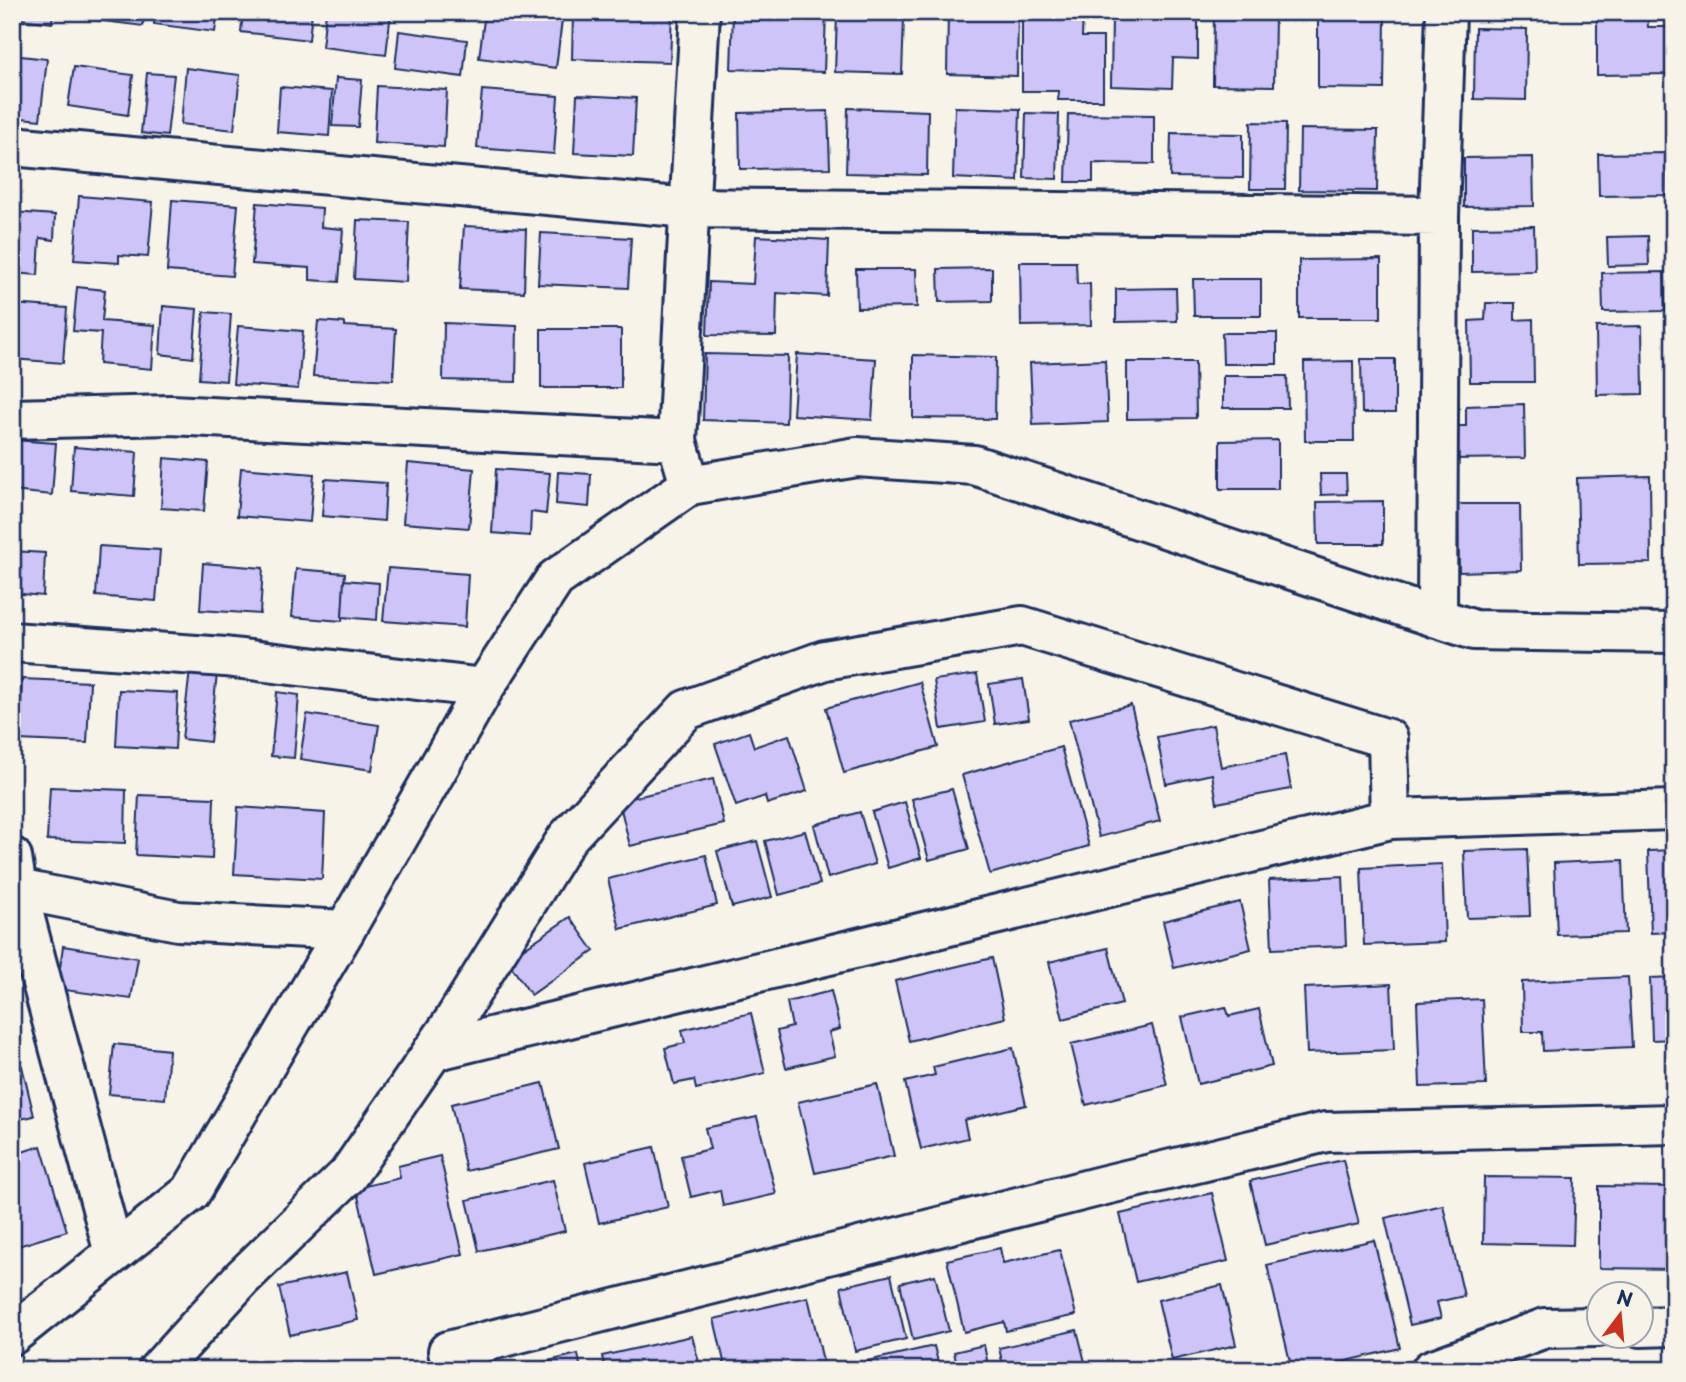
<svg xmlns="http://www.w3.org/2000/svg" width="1686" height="1382" viewBox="0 0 1686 1382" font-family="'Playpen Sans',sans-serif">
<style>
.building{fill:#cec4f7;stroke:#1b2f5e;stroke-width:2}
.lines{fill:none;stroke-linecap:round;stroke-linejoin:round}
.street-casing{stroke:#1b2f5e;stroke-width:44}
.street{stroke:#f7f3e8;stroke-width:38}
</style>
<rect width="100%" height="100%" fill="#f7f3e8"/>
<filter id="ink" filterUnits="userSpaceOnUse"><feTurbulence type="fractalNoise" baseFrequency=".0143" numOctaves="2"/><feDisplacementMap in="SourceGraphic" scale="14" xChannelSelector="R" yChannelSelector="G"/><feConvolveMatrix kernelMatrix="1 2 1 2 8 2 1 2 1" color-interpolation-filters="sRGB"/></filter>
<g filter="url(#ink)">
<g class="building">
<path d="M12,12H53L52,23L12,18Z"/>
<path d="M72,12H144L143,26L72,17Z"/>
<path d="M155,12H218L215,32L154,24Z"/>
<path d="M243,12H312L309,40L241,32Z"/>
<path d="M326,12H391L386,55L322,47Z"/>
<path d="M485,12H533L532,17L562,20L556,68L479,58Z"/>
<path d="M573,12H672L670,62L572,59Z"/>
<path d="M733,12H826L824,72L731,69Z"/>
<path d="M948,12H1018L1017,76L947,74Z"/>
<path d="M1022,12H1083L1082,37H1103V100H1058L1059,91H1022Z"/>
<path d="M1597,12H1647L1648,27H1674V74L1597,75Z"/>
<path d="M1214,13L1275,15L1274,86L1213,85Z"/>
<path d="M837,15L904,18L902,74L835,72Z"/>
<path d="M1112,16L1198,17V59L1173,58L1172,88L1111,86Z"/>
<path d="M1318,16L1385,17L1384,89L1318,88Z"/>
<path d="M1475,28L1527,29L1526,100L1474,99Z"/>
<path d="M399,31L467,40L463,77L395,68Z"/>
<path d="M12,55L47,59L40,120L12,117Z"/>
<path d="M74,67L133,75L128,115L68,106Z"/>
<path d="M186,68L240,75L234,130L181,124Z"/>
<path d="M147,73L174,75L167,136L141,133Z"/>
<path d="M336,78L362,80L358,127L332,126Z"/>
<path d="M377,86L447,90L444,147L374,143Z"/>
<path d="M280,87L332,91L329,136L277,132Z"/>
<path d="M482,90L558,96L554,154L477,148Z"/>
<path d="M577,95L636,98L633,156L574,153Z"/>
<path d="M955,107L1020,109L1018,181L953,178Z"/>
<path d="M848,108L928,111L927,175L846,173Z"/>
<path d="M828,111L830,168L740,169L739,113Z"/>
<path d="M1026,113L1059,114L1057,179L1024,178Z"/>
<path d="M1068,114L1154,115V164L1093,163V182H1066Z"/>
<path d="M1251,122L1286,123L1285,189H1250Z"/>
<path d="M1300,129L1378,130L1377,191L1299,190Z"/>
<path d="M1171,133L1243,134V178L1170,177Z"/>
<path d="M1667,153L1668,195L1599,196L1598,154Z"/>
<path d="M1533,157L1534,206L1464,207V158Z"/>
<path d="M79,196L153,202L148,257L119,255V263L74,260Z"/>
<path d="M172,200L238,205L232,276L167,271Z"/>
<path d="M257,203L322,208L321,227L343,229L339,282L310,280V268L252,264Z"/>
<path d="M12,212L55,215L54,240L40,238L38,275L12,273Z"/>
<path d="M357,220L409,222L406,282L354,279Z"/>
<path d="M464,226L526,229L524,292L460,289Z"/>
<path d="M1534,226L1535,271L1472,272V227Z"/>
<path d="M541,233L631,238L628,288L538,284Z"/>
<path d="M756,236L829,240L827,296L777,293L776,336L707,335L709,282L753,284Z"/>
<path d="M1648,236L1649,265L1608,266L1607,237Z"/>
<path d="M1381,259V318H1299V260Z"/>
<path d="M1020,262H1076L1077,284H1090L1091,325L1021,326Z"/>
<path d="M992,268V301L939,302L938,269Z"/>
<path d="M856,269H916L917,307L857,308Z"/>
<path d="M1664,272L1665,311L1603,312L1602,273Z"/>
<path d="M1193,279H1261V316H1194Z"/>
<path d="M77,287L105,290L102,321L155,325L152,369L99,364L101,333L73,331Z"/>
<path d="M1176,288L1177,321L1116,322V289Z"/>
<path d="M1486,303H1515V320L1533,319L1534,382H1470L1469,321L1485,320Z"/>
<path d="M12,304L67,308L63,363L12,359Z"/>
<path d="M163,306L197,309L193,358L160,354Z"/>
<path d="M204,312L231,314L226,381L199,379Z"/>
<path d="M318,321L345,323V326L396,329L393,380L313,376Z"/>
<path d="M444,323L517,326L516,382L443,380Z"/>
<path d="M238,326L303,331L298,389L233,384Z"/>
<path d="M1642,326L1643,394L1597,395L1596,327Z"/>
<rect x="541" y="329" width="80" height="59"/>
<path d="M1222,333H1277V364H1223Z"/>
<path d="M705,354L788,356L786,423L703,420Z"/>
<path d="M797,354L876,359L872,420L793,415Z"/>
<path d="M913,355L996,357L995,419L913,418Z"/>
<path d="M1361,359H1395V413H1362Z"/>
<path d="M1105,360L1108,422L1033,425L1030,363Z"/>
<path d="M1353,361L1354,441H1305L1304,362Z"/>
<path d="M1127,362H1195L1196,418L1127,419Z"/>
<path d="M1223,376H1287L1288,408H1223Z"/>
<path d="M1524,404L1525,458L1454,459V426H1466V406Z"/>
<path d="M12,440L56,443L52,495L12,491Z"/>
<path d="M1278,440V489H1220V441Z"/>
<path d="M74,447L137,452L134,496L71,491Z"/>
<path d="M164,458L208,462L204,511L161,508Z"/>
<path d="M408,463L474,469L469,528L403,523Z"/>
<path d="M241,468L314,474L310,522L237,516Z"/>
<path d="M496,469L550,473L546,514L531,512L530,536L492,533Z"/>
<path d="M558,472L591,474L589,507L556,504Z"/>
<path d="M1320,474H1346L1347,494L1321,495Z"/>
<path d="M1650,476L1651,563L1579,564L1577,478Z"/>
<path d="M325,479L386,483L384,521L322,516Z"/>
<path d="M1383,501V544H1318L1317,502Z"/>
<path d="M1458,504H1520L1521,570L1459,572Z"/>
<path d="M99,546L160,550L156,601L96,596Z"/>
<path d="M12,551L45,553L43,596L12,593Z"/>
<path d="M203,563L263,568L260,614L200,610Z"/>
<path d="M388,568L468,574L465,627L383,621Z"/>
<path d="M296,569L345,573L342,621L292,617Z"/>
<path d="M344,580L379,583L377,620L342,617Z"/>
<path d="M190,670L217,673L210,742L182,739Z"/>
<path d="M977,674L985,722L941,729L934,680Z"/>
<path d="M22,679L90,682L87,743L19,740Z"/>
<path d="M1023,679L1029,719L995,724L989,684Z"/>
<path d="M920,682L938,747L844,773L826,708Z"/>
<path d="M119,690L178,693L175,749L116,746Z"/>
<path d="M277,692L299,695L294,758L271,756Z"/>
<path d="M1131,705L1160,821L1099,837L1069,720Z"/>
<path d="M307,714L379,725L372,770L300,759Z"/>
<path d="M1213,725L1221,767L1285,755L1291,789L1217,803L1212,774L1166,784L1157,737Z"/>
<path d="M749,732L754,747L789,735L807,791L767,804L765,796L736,806L715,744Z"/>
<path d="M1061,747L1089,846L990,874L962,775Z"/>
<path d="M713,779L724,824L630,846L619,801Z"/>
<path d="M50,787L126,790L125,843L47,840Z"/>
<path d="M952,789L969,849L929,860L912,799Z"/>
<path d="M139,795L214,798L212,859L136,855Z"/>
<path d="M905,802L921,858L888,868L872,812Z"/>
<path d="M238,807L325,813L322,879L234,874Z"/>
<path d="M860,812L875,864L828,878L814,825Z"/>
<path d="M805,831L820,884L779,895L765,841Z"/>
<path d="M757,841L772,897L732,907L717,851Z"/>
<path d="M1527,849L1530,916L1467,918L1464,851Z"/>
<path d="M1674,850V932L1651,933L1648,851Z"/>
<path d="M706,855L717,905L620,929L608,879Z"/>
<path d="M1623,860L1626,933L1557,935L1554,863Z"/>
<path d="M1442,864L1445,942L1364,945L1361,868Z"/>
<path d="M1343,876L1346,946L1272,949L1269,880Z"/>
<path d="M1240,902L1251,949L1174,968L1163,921Z"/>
<path d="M570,917L594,951L531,995L507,960Z"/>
<path d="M63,946L138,958L131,999L57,989Z"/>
<path d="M1108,948L1122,1004L1063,1019L1049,962Z"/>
<path d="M992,958L1005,1018L909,1041L895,981Z"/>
<path d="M1628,977L1632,1047L1543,1051L1542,1032H1523L1522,982Z"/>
<path d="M1674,977V1039L1652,1040L1650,978Z"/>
<path d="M1391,984L1394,1050L1307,1053L1304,988Z"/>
<path d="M831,991L840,1029L829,1032L835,1056L786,1068L777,1031L792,1027L787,1002Z"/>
<path d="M1482,999L1486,1085L1420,1087L1417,1002Z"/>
<path d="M1226,1007L1229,1016L1259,1009L1272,1066L1198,1084L1182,1017Z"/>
<path d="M751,1013L765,1073L696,1089L694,1080L674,1084L665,1048L685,1043L682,1030Z"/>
<path d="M1152,1025L1167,1085L1086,1105L1071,1044Z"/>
<path d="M114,1044L169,1050L165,1099L109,1094Z"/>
<path d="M1013,1048L1026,1105L964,1120L968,1138L921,1149L905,1082L935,1075L933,1067Z"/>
<path d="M22,1066L34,1116L12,1121V1068Z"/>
<path d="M543,1083L559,1149L466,1171L451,1104Z"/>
<path d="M877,1084L894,1156L815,1173L798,1102Z"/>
<path d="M757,1117L776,1194L723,1206L720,1190L691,1197L681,1156L710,1149L705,1128Z"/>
<path d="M41,1146L67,1231L12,1248V1155Z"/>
<path d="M654,1147L668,1207L599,1223L585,1163Z"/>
<path d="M440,1156L463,1254L376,1274L356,1188L400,1178L398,1166Z"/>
<path d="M1343,1160L1359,1224L1265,1245L1250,1181Z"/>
<path d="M1484,1177L1575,1178L1573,1245L1483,1243Z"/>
<path d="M553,1180L565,1231L479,1251L467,1200Z"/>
<path d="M1599,1186L1674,1187V1269L1599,1268Z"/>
<path d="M1212,1193L1228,1261L1136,1282L1120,1214Z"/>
<path d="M1443,1205L1464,1296L1437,1302L1441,1318L1410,1325L1385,1218Z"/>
<path d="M1374,1240L1400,1348L1310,1370H1292L1267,1265Z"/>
<path d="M1000,1248L1003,1263L1060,1250L1076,1315L1006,1331L1004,1322L964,1332L947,1260Z"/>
<path d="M347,1272L358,1320L290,1335L279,1287Z"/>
<path d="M891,1275L906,1339L855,1351L841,1287Z"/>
<path d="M935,1275L949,1331L913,1340L900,1283Z"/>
<path d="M1222,1285L1236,1345L1172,1360L1158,1300Z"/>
<path d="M808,1297L824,1365L803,1370H726L714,1319Z"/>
<path d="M1077,1330L1087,1370H1004L999,1348Z"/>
<path d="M692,1336L701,1370H605L602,1356Z"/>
<path d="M984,1345L989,1370H958L954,1352Z"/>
<path d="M934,1346L940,1370H865L863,1362Z"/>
<path d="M578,1354L581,1370H510Z"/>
<path d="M328,1364L330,1370H301Z"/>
</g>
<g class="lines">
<g class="street-casing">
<g id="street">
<path d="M12,146L689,208L1439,216L1437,618"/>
<path d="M1439,216L1446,12"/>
<path d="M12,419L171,415L677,441L690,485"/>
<path d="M677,441L700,12"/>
<path d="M12,642L225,657L484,688"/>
<path d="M12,857L17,889L114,1253"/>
<path d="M17,889L178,921L345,930"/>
<path d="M433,1051L1390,819"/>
<path d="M1640,1327L1674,1326"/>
<path d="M12,1335L191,1192L345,930L484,688L555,579L690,485L857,457L974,465L1474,630L1674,633"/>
<path d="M158,1370L242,1278L348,1175L453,1022L567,838L686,710L825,660L1022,626L1388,739L1390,819L1674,810"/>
<path d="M452,1370L448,1351L1101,1186L1326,1132L1674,1124"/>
<path d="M1431,1370L1545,1328L1598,1327"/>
</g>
</g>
<use href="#street" class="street"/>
</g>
</g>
<rect width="1686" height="1382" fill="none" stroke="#f7f3e8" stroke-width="42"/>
<rect x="21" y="21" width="1644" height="1340" fill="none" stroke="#1b2f5e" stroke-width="2.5" filter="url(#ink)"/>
<g transform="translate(1620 1315) rotate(16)"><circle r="33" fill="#f7f3e8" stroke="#9fa5b1" stroke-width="2"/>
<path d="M0-5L12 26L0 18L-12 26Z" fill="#c8321e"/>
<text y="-10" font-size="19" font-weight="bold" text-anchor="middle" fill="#1b2f5e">N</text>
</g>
</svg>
